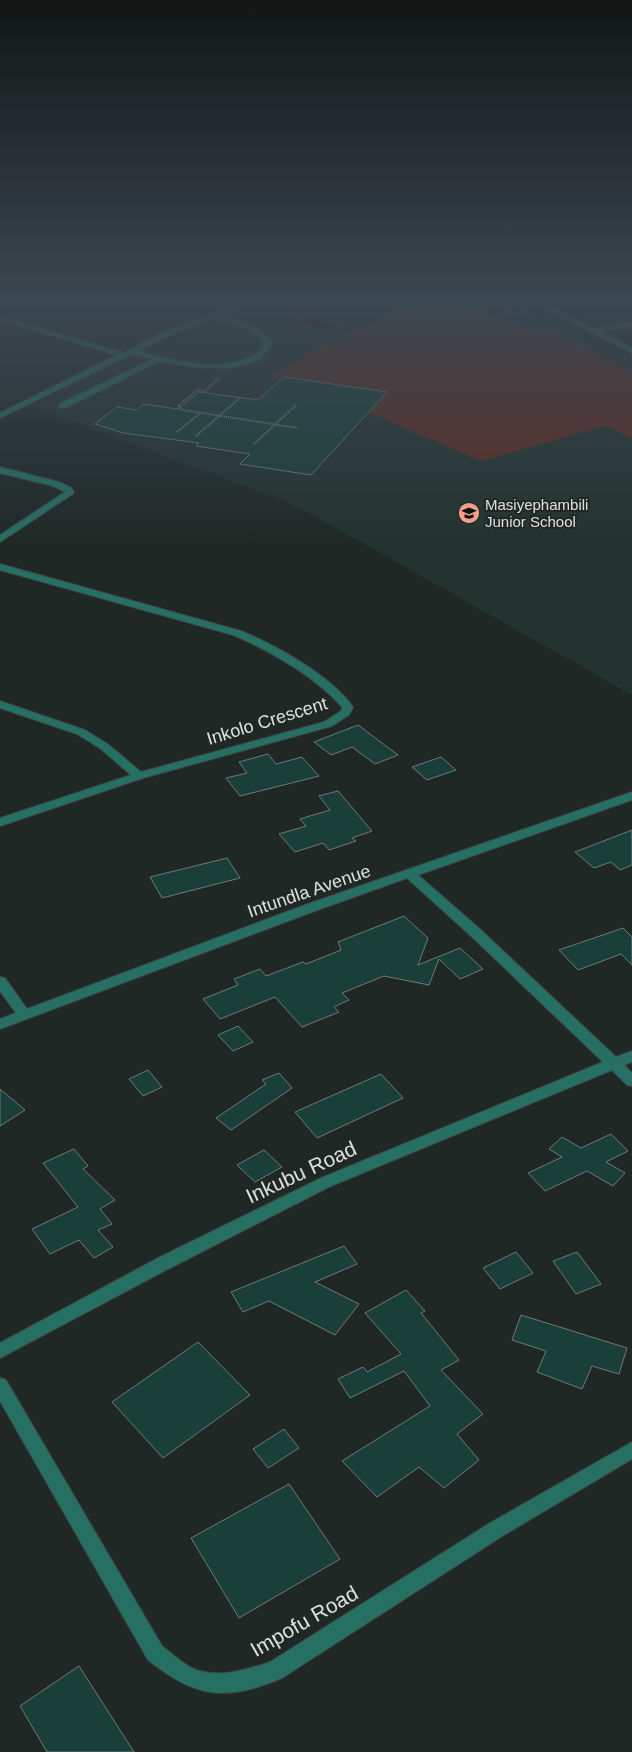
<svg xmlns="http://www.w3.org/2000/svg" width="632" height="1752" viewBox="0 0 632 1752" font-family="Helvetica,sans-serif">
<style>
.built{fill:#23332f}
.green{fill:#602c22}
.water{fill:#340000}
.building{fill:#1a3f38;stroke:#707977}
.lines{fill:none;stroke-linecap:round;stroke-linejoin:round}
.minor-casing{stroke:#3e4644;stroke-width:2}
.path{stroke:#858c8a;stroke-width:2;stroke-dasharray:1 1;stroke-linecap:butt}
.minor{fill:#257063;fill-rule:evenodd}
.labels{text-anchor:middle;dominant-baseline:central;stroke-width:4;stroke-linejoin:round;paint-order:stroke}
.far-poi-label{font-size:15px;fill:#dce1e0;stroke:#202826;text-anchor:start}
.street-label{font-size:18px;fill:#dce1e0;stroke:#202826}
.near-street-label{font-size:21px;fill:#dce1e0;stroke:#202826}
</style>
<rect width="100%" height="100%" fill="#202826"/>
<path class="built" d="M267,301H510L632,362V695L336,528L277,498L30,406L133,355Z"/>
<path class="green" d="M422,301H455L530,330H549L632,371V439L605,426L481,461L347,403L361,388L284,377H270L319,347Z"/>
<path class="water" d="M306,316L339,327L328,331L294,321Z"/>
<g class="building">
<path d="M284,377L387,392L311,475L240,464L250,454L196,446L199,443L123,433L95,424L117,407L137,410L144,404L178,409L199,392L258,400Z"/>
<path d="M358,725L398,755L375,764L352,747L331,755L314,742Z"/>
<path d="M268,754L276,764L302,757L319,776L240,796L226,778L247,773L239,762Z"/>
<path d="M441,757L456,770L427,780L412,767Z"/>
<path d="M338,791L372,831L352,838L356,841L329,850L323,843L295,852L279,834L306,826L300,819L330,810L319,796Z"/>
<path d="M632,830V865L620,870L611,862L594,868L575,852Z"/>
<path d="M227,858L240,878L162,898L150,877Z"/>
<path d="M404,916L428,938L418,965L460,948L483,969L460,979L439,959L429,985L384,976L342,993L349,1000L334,1007L339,1012L302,1027L275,997L220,1019L203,999L238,985L234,979L260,969L266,976L303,962L306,964L341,950L338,942Z"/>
<path d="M623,928L632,937V965L621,954L578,970L559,950Z"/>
<path d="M238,1026L253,1042L233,1051L218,1035Z"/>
<path d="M148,1070L162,1087L143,1096L129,1079Z"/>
<path d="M279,1073L292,1088L231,1130L216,1118L266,1084L262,1080Z"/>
<path d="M381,1074L403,1098L317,1138L295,1112Z"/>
<path d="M0,1089L25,1110L0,1126Z"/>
<path d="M611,1134L628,1151L606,1162L625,1173L613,1186L587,1171L545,1191L528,1173L562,1157L549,1149L562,1137L581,1148Z"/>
<path d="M74,1149L88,1166L83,1169L115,1200L100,1209L112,1224L98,1230L113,1247L94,1258L79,1240L50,1254L32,1229L78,1207L43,1163Z"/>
<path d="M264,1150L282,1167L255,1182L237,1165Z"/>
<path d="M344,1246L357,1264L315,1282L359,1304L335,1335L269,1301L243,1312L231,1292Z"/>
<path d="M516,1252L533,1273L500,1289L483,1268Z"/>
<path d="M577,1252L601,1284L576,1294L553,1261Z"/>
<path d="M406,1290L425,1311L421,1313L459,1360L441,1370L483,1414L457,1434L479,1460L444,1488L419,1467L377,1497L342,1461L430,1406L404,1371L350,1398L338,1379L363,1367L367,1372L401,1354L365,1313Z"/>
<path d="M521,1315L627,1348L619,1374L592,1366L582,1389L537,1372L546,1351L512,1340Z"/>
<path d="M198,1342L250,1395L163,1458L112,1402Z"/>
<path d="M284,1429L299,1448L268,1468L253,1449Z"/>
<path d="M289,1484L340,1559L239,1618L191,1538Z"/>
<path d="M79,1666L134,1752H47L20,1706Z"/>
</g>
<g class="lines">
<g class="minor-casing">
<g id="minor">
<path d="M250,301H260L221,316C241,322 260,326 273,344L260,359L245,365L228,368L194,367L160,361L65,408H59V404L153,359L132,354L0,418V413L117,355L0,320V316L123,353L167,330ZM215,318L250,330L265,344C239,379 173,361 138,351L173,334Z"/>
<path d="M530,301H539L594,329L632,322V326L600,332L632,348V353Z"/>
<path d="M0,467L59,482L72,488L74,493L0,542V535L65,492L53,486L0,473Z"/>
<path d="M0,564L241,631C276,645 331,676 353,707L349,715L332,726L143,778L0,826V818L131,775L101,749L77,734L0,708V701L85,730L109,745L141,772L324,722L341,711L342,707C317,678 269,650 233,635L0,570Z"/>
<path d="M632,792V800L418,875L481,930L616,1057L632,1051V1062L624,1065L632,1073V1086L627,1085L612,1070L331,1186L170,1268L0,1358V1343L158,1258L321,1178L603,1062L471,936L407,878L315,911L0,1029V1019L16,1013L0,991V977L5,978L27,1009L305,905Z"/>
<path d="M0,1378L6,1380L162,1646C171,1653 180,1661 190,1667C214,1680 246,1670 270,1662L490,1523L632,1442V1459L504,1535L282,1678C225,1702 196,1698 148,1660L0,1401Z"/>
</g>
</g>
<g class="path">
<path d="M219,378L205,391L197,390L178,406L183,410L298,428"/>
<path d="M177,432L200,413"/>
<path d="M196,436L241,397"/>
<path d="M254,444L296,405"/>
</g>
<use href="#minor" class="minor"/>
</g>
<linearGradient id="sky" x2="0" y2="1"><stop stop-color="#121615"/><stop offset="0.55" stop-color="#3c4852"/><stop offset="1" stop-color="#3c4852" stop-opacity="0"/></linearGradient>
<rect width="632" height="547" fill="url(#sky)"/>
<defs>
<g id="school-disc" transform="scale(1.125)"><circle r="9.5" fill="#f49e8a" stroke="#202826"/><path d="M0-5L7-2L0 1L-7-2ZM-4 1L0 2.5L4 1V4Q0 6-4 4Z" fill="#111"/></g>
</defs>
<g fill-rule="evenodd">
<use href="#school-disc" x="469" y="513"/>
</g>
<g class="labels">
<g class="far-poi-label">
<text x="485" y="504">Masiyephambili<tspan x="485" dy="17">Junior School</tspan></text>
</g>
<g class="street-label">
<text transform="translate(267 721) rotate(-17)">Inkolo Crescent</text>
<text transform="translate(309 891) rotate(-19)">Intundla Avenue</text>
</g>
<g class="near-street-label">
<text transform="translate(301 1172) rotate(-25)">Inkubu Road</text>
<text transform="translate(304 1621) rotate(-30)">Impofu Road</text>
</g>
</g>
</svg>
